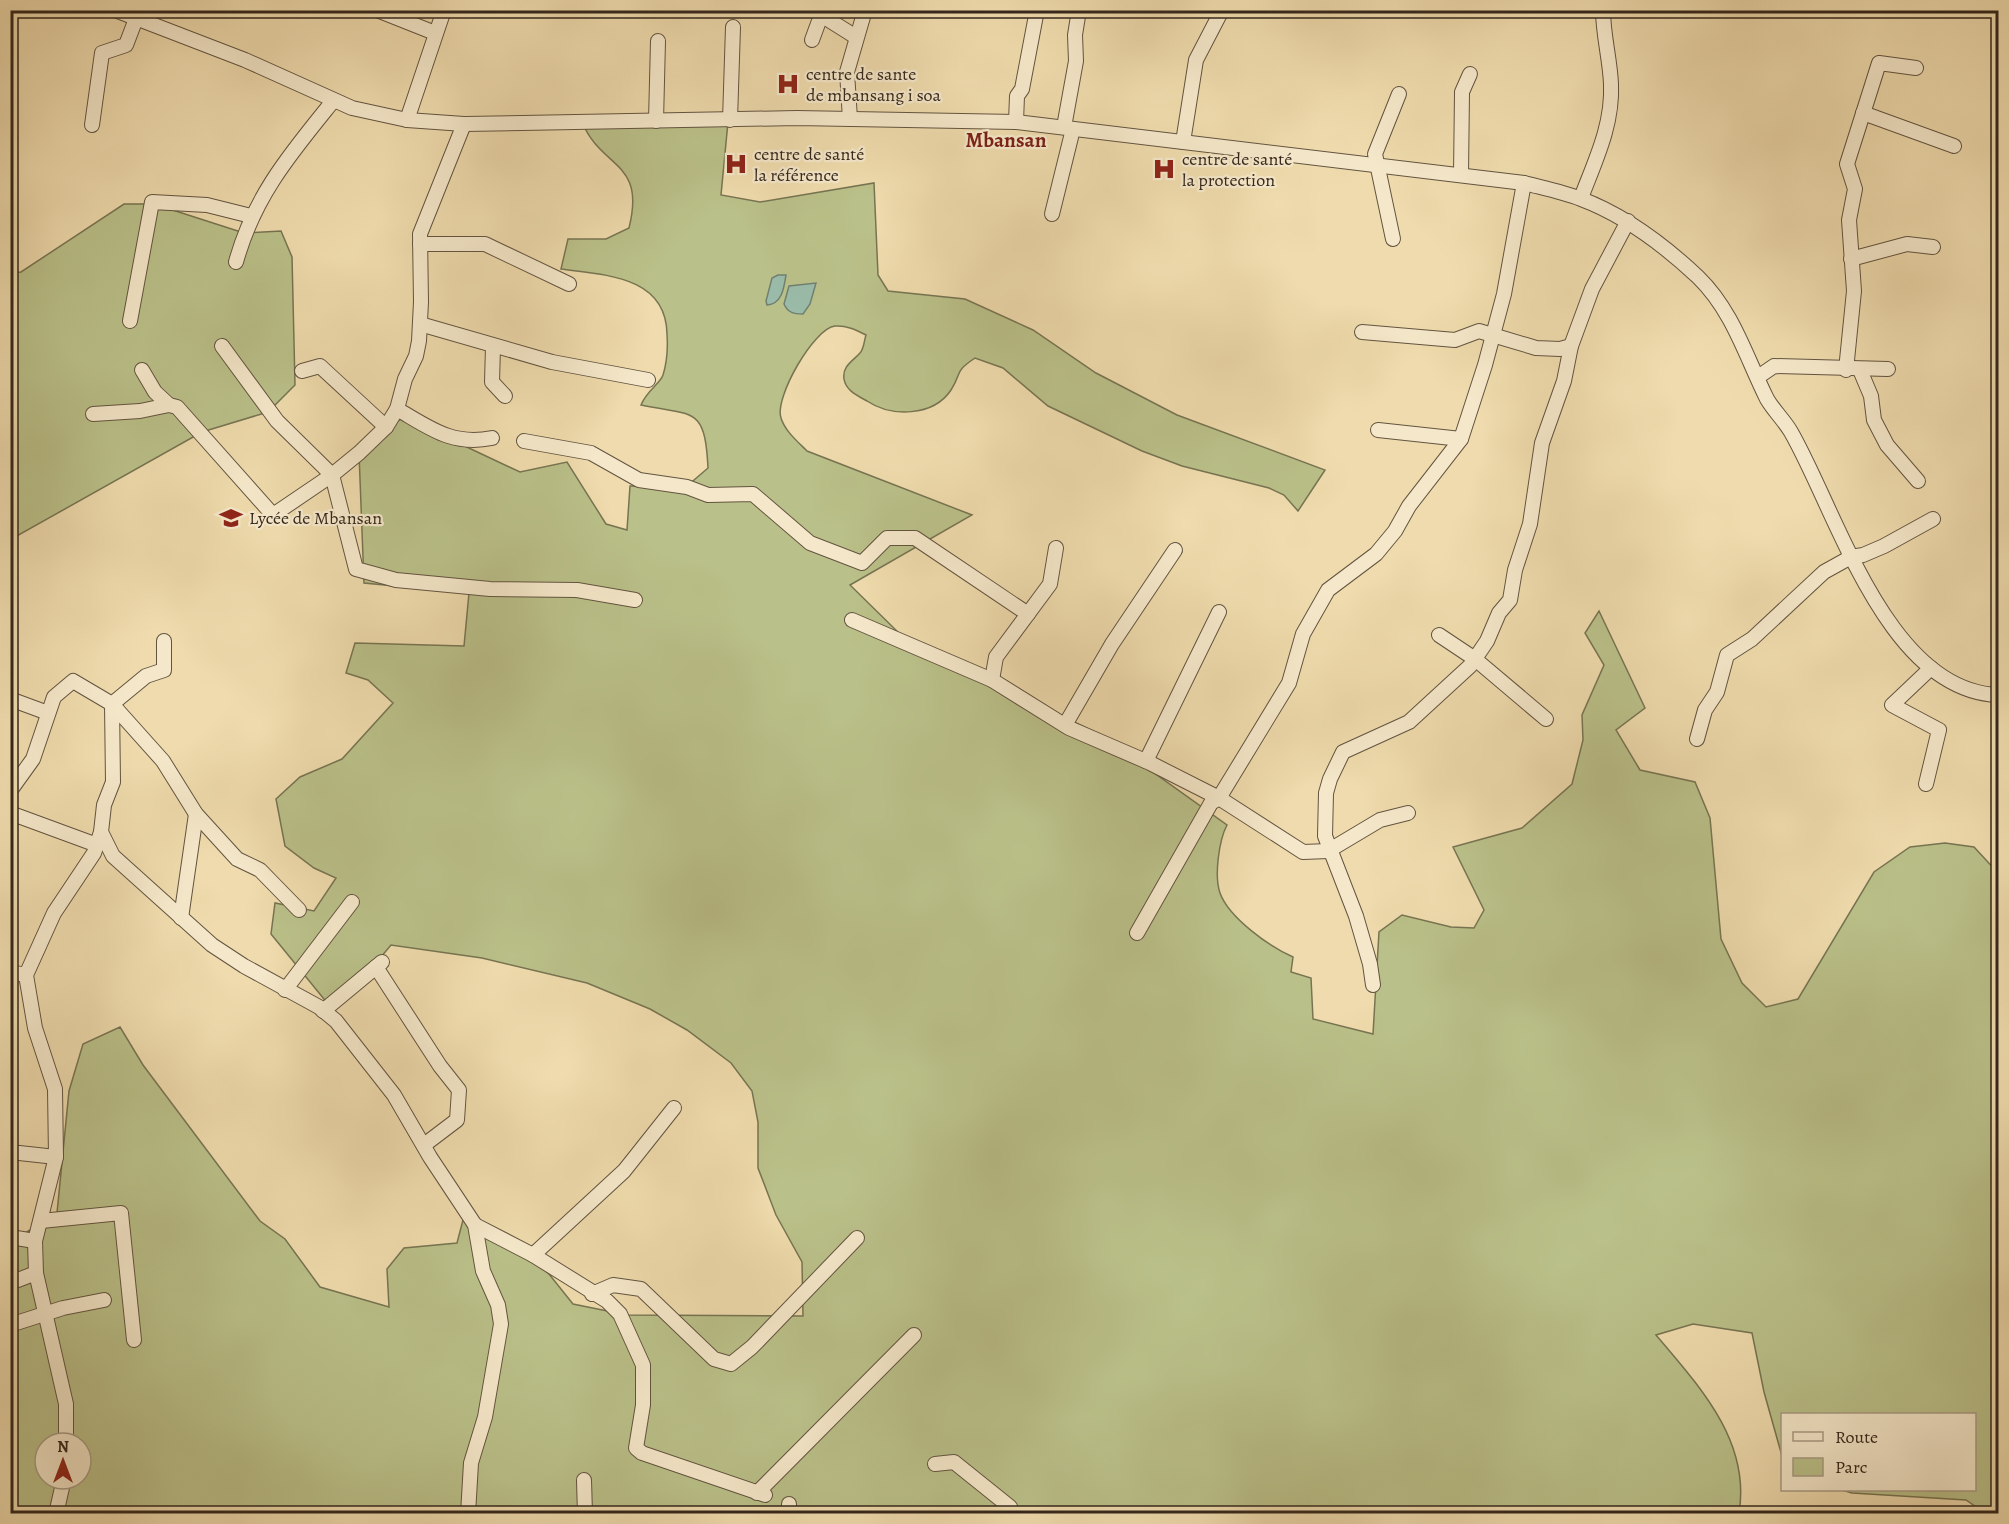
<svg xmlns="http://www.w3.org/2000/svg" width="2009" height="1524" viewBox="0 0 2009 1524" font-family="Alegreya,serif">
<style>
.green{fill:#bac089;stroke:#777452;stroke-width:1.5;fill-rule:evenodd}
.water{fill:#9abba9;stroke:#718071;stroke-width:1.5}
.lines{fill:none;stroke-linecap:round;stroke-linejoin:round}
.minor-casing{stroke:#635440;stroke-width:16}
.minor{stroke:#f5e8ca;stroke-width:14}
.labels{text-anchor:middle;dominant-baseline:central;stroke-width:4.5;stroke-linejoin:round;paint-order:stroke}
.poi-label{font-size:18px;fill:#34271c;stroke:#f5e8ca;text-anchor:start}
.quarter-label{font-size:21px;font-weight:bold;fill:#7a1f14;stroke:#f5e8ca}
</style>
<rect width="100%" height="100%" fill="#efdbad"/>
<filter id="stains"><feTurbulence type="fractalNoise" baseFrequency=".00333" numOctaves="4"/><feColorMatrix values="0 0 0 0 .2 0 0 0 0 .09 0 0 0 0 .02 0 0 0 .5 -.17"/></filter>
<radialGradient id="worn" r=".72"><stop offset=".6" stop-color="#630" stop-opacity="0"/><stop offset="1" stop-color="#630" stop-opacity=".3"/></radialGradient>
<g class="green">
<path d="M582,122H728L721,195L760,202L874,183L878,275L888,291L965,299L1033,330L1096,373L1177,415L1325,470L1298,511L1284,495L1269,488L1182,466L1142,451L1048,406L1003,368L975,358C953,373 963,371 951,390C933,417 891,417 867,401C858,396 846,391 844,379C842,366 853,361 860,353C864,349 864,341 866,335C856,330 846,325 835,326C814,328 774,398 781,418C785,431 797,441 807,451L972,515L850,585L907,641L1101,735L1227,825C1219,840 1214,876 1220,893C1229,918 1270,947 1293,957L1291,972L1311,978L1313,1019L1373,1034L1379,932L1402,915L1451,927L1474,928L1484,910L1453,847L1522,828L1572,784L1583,740L1582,715L1604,665L1585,633L1599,611L1645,708L1616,730L1640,770L1695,782L1710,818L1721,939L1742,983L1766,1007L1798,999L1874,872L1910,847L1945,843L1974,847L1998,873V1513H1985L1966,1500L1852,1493L1842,1490H1974V1414H1782V1456L1764,1392L1752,1333L1693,1324L1656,1335C1699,1386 1751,1441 1739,1513L888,1514L884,1507L862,1514H11V1242L57,1213L69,1091L83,1044L120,1027L143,1065L260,1221L285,1239L320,1287L389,1307L387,1269L404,1248L457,1243L464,1216L508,1239L549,1274L573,1304L627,1315L803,1316L802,1262L776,1215L758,1168V1122L752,1091L731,1063L687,1030L650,1009L587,983L482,958L391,945L360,982L328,1004L271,934L275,903L314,911L336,878L314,868L285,846L276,799L300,777L342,759L393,703L368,680L346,673L355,643L464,646L469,593L364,583L359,453L403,417L520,472L567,462L606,524L627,530L630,486H687L708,468C705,405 693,416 641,405C647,390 660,384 663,375C667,362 668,348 667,334C666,276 605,275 561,269L568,239H606L629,228C646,160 602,170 582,122ZM45,1443H81V1479H45Z"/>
<path d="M124,204H154L244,233L281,231L292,257L295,385L268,412L202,432L15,537H11L10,273L21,272Z"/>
</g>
<g class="water">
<path d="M778,275H786C784,288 782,304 767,305L766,301L772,278Z"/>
<path d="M816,283L810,304L803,314C794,314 788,313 784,304L789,286Z"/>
</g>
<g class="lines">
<g class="minor-casing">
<g id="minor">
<path d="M115,10L245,60L352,108L407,120L464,124L797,118L1016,122L1524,183C1543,188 1563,192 1581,199C1624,215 1665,246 1698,277C1733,311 1746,357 1767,399C1774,411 1784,420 1791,432C1837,512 1887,691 1998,695"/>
<path d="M377,10L435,33"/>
<path d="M821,15L856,37"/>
<path d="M812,40L823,10"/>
<path d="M1863,113L1954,146"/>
<path d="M850,119L847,72L865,10"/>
<path d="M407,120L444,10"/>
<path d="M730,120L733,27"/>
<path d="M656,121L658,41"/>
<path d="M1016,122L1017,96L1022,89L1037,10"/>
<path d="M92,125L102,53L126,45L137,16"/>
<path d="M1064,127L1076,61L1075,35L1079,10"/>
<path d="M1183,142L1196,60L1222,10"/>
<path d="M1461,175L1462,92L1470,74"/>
<path d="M1581,198C1595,161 1613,125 1611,84C1610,59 1603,35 1603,10"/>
<path d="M1052,214L1073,129"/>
<path d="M1393,239L1375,154L1399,94"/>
<path d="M420,244H485L569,284"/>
<path d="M1851,259L1907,244L1933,247"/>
<path d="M236,262C254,196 291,153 333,101"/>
<path d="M130,321L152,202L207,205L251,216"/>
<path d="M420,324L552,362L648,380"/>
<path d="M1362,332L1455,340L1479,331L1536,348L1560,349L1571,346"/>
<path d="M222,346L277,421L332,475L356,569L396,580L490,589L577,590L635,600"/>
<path d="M493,347L492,382L505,396"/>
<path d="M142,370L155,392L169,405"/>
<path d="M1846,370L1854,291L1849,220L1855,189L1847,164L1879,63L1916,68"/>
<path d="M1860,370L1871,396L1874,420L1887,445L1918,481"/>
<path d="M302,371L320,366L386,427"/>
<path d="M1758,377L1774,366L1888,369"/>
<path d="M397,409C430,428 452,446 492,438"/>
<path d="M93,414L140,411L169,405L177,407L273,515L332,475L359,453L386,427L397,409L405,379L416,356L419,341L421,302L420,234L464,124"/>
<path d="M1378,430L1461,439"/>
<path d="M524,441L591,453L639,480L687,487L708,495L753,494L810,543L862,563L887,538H915L1028,614"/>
<path d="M852,620L992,680L1069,728L1150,763L1219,798L1303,852L1328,851L1380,820L1408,813"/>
<path d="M1439,635L1475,659L1546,719"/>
<path d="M164,641V670L146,676L112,704L113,782L104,805L101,832L113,856L212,945L244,966L319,1007L336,1021L394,1095L430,1157L475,1225L483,1271L498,1305L501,1324L485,1417L471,1463L468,1514"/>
<path d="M992,680L996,657L1050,584L1056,548"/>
<path d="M10,699L48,713"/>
<path d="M1065,725L1112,644L1175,550"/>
<path d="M1697,739L1705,710L1717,692L1727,655L1752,639L1824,572L1851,557L1863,555L1884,546L1933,519"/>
<path d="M1146,761L1219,612"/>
<path d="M1926,784L1939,730L1892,705L1931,668"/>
<path d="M10,791L33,759L54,697L73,681L112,704L163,761L196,814L237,859L260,870L299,910"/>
<path d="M10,813L97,845"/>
<path d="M181,918L196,814"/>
<path d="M1137,933L1211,803L1219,798L1289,683L1303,634L1328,590L1376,554L1395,531L1409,506L1461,439L1485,365L1504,294L1524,183"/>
<path d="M376,967L440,1066L459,1090L457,1120L424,1145"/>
<path d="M10,972L26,975"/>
<path d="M1373,985L1370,964L1356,916L1325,836L1326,793L1330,779L1343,752L1409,722L1470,666L1487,641L1499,613L1510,600L1515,570L1530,524L1542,443L1564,381L1571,346L1592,289L1628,221"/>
<path d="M285,990L352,902"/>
<path d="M323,1011L382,962"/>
<path d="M10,1152L56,1157"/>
<path d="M41,1221L121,1213L134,1340"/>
<path d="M475,1225L533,1255L607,1301L620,1314L643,1365V1405L636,1448L642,1453L765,1495"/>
<path d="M10,1237L35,1241"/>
<path d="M533,1255L624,1171L674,1108"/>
<path d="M10,1283L36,1273"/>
<path d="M592,1294L613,1285L641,1289L714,1359L731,1364L752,1347L857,1238"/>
<path d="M10,1325L63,1308L104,1300"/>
<path d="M66,1443V1404L36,1273L35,1241L56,1157L55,1089L35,1028L26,975L54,913L94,853L101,832"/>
<path d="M935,1464L954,1462L1010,1507"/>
<path d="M584,1480L585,1514"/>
<path d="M757,1493L914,1335"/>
<path d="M56,1514L64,1479"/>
<path d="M789,1514V1504"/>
</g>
</g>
<use href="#minor" class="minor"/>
</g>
<defs>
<g id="hospital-bare" transform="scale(1.8)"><path d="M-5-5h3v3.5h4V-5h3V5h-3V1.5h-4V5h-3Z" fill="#8f2418" stroke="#f5e8ca" stroke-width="2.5" paint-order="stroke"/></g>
<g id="school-bare" transform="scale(1.8)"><path d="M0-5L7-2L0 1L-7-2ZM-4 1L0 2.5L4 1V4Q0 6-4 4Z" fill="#8f2418" stroke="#f5e8ca" stroke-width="2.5" paint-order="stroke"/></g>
</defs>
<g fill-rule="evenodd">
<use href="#hospital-bare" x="788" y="84"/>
<use href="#hospital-bare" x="736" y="164"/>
<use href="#hospital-bare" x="1164" y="169"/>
<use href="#school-bare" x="231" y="518"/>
</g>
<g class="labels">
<g class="poi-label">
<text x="806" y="74">centre de sante<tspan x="806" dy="21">de mbansang i soa</tspan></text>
<text x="754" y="154">centre de santé<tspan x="754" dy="21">la référence</tspan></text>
<text x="1182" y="159">centre de santé<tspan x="1182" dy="21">la protection</tspan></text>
<text x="249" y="518">Lycée de Mbansan</text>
</g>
<g class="quarter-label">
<text x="1006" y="140">Mbansan</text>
</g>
</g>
<rect width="2009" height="1524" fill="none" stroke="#efdbad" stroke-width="36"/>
<rect x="12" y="12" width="1985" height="1500" fill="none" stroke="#34271c" stroke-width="3"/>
<rect x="18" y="18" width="1973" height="1488" fill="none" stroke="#34271c" stroke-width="1.5"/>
<rect x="1781" y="1413" width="195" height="78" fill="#f5e8ca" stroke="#a89b84" stroke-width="1.5"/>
<rect x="1793" y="1432" width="30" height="9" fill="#f5e8ca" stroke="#a89b84" stroke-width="1.5"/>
<text x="1835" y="1443" font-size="18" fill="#34271c">Route</text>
<rect x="1793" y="1458" width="30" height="18" fill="#bac089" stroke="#a89b84" stroke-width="1.5"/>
<text x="1835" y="1473" font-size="18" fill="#34271c">Parc</text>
<g transform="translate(63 1461)"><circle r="28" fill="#f5e8ca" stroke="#a89b84" stroke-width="1.5"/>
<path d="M0-4.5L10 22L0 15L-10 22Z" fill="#8f2418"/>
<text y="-9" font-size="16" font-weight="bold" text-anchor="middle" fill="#34271c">N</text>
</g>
<rect width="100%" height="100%" filter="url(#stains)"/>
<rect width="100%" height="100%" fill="url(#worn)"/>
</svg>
